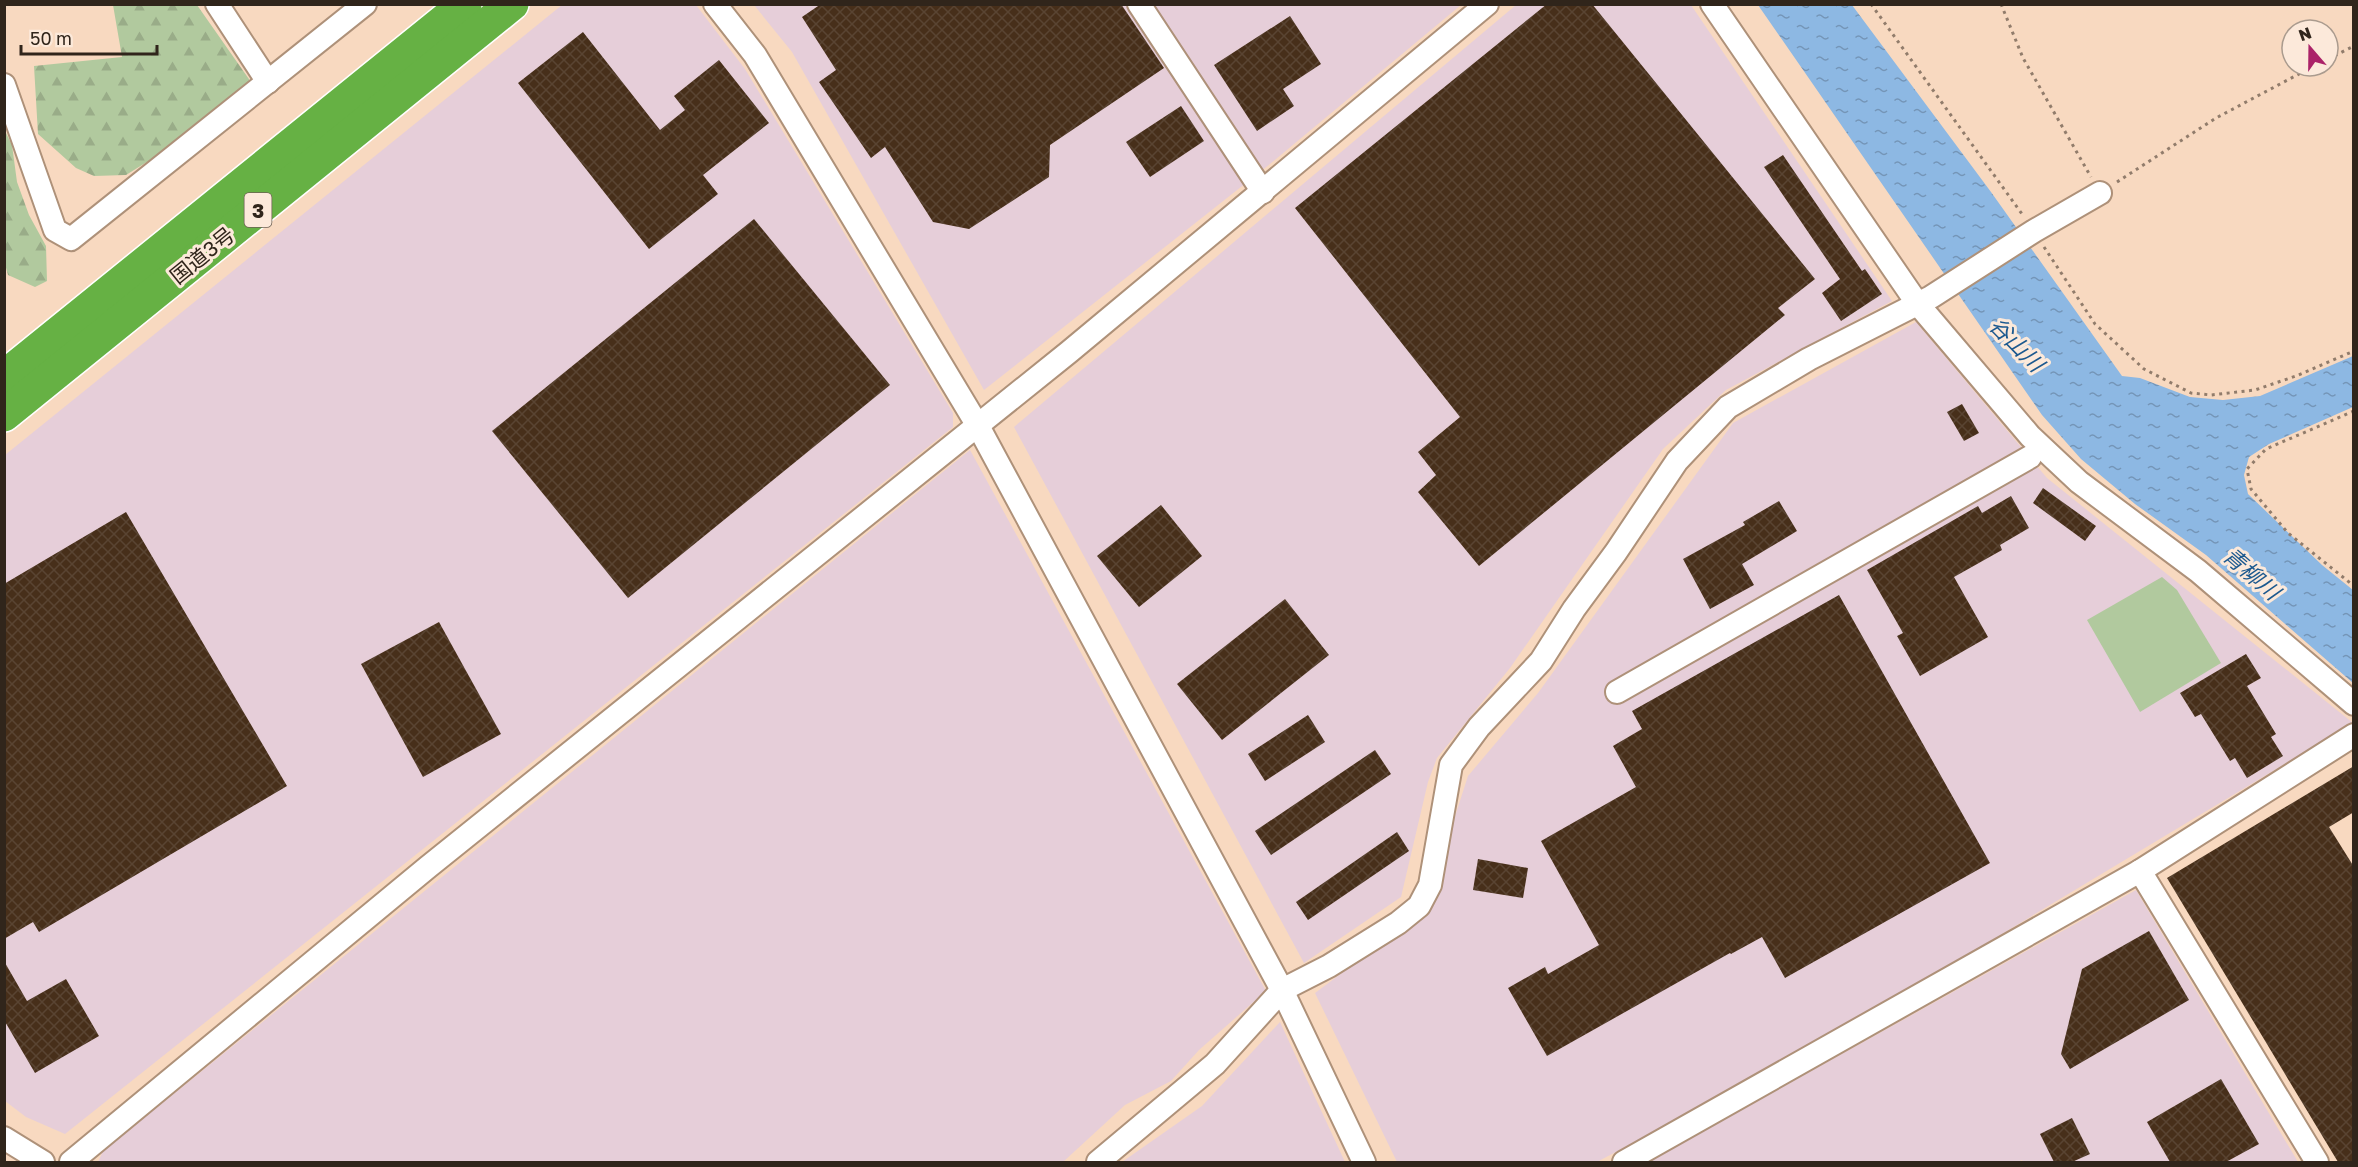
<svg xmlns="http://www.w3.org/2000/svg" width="2358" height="1167" viewBox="0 0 2358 1167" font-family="'Golos Text','Noto Sans JP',sans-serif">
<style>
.industrial{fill:#e6ced9}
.forest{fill:url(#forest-firs)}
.green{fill:#b1c99e}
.water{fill:url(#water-ripples)}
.building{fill:url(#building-cross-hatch)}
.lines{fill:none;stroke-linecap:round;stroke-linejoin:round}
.minor-casing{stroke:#ae9179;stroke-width:26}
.highway-casing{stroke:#fff;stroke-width:36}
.path{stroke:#917c6b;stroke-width:3;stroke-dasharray:3 4.5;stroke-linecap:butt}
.minor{stroke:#fff;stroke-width:22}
.highway{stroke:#66b144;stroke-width:33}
.labels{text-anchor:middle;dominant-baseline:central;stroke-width:6;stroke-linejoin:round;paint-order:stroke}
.shield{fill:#fce9da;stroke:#6d6054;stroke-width:1.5}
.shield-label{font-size:20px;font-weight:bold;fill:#30251b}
.street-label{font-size:21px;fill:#30251b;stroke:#fce9da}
.water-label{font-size:22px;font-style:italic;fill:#1c598f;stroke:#fce9da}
</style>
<defs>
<pattern id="forest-firs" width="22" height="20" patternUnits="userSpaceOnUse" patternTransform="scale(1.5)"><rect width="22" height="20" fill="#b1c99e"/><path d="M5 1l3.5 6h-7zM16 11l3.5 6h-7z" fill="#99ac88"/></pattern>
<pattern id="water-ripples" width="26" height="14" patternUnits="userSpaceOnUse" patternTransform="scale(1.5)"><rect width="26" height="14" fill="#8db8e3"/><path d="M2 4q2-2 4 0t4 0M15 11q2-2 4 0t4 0" fill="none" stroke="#7495b7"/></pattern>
<pattern id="building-cross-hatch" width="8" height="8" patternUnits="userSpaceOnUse" patternTransform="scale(1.5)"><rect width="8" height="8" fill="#472f1a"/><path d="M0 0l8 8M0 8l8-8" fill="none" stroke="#594432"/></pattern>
</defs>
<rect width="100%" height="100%" fill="#f8d9c0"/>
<g class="industrial">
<path d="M562,5H696L745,69L953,413V427L65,1134L26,1117L5,1101V455Z"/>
<path d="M754,5H1461L1270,164L984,390L792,52Z"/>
<path d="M1516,5H1691L1892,301L1726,390L1663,449L1510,668L1437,758L1428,782L1401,897L1304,963L1014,427Z"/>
<path d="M1916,322L2047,478L2353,723L1832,1036L1597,1162H1397L1315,993L1424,912L1468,776L1538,693L1733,423Z"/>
<path d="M970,450L1266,991L1199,1050L1171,1081L1125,1105L1063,1162H98L103,1151Z"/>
<path d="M2136,890L2298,1162H2023L2022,1160L2018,1162H1648Z"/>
<path d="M1280,1022L1345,1162H1122L1202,1106Z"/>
</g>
<g class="forest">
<path d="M113,5H197L251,82L179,142L126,175L94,176L76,168L38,134L34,66L122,57Z"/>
<path d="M4,129L12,145L17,182L29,215L46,246L47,281L35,287L8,275L5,264Z"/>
</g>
<path class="green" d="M2162,577L2177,590L2221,663L2140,712L2087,620Z"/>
<path class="water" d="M1758,5H1852L1991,192L2122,376L2140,378L2190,397L2223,400L2260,396L2353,356V407L2269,444L2249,457L2244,475L2248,494L2322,565L2353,590V683L2206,555L2135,504L2081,459L2042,415Z"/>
<g class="building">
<path d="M821,4H1121L1164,68L1050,145L1049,177L969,229L933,222L885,147L871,158L819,82L836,70L802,17Z"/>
<path d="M1547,4H1592L1815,279L1778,308L1785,315L1479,566L1418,492L1436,475L1418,452L1460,417L1295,208Z"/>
<path d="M1290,16L1321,64L1283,89L1294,106L1257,131L1214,65Z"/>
<path d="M583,32L660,130L685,110L674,96L719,60L769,123L703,175L718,194L649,249L518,83Z"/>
<path d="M1181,106L1204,141L1150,177L1126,142Z"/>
<path d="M1783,155L1862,271L1865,269L1882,294L1841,321L1822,293L1840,279L1764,167Z"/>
<path d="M754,219L890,385L628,598L492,431Z"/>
<path d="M1962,404L1979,433L1964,441L1947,412Z"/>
<path d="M2043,488L2096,526L2085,541L2033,503Z"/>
<path d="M2011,496L2029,528L2000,545L2002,550L1954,577L1988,637L1920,676L1897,636L1903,633L1867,570L1978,506L1982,513Z"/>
<path d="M1779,501L1797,531L1742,564L1754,585L1710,609L1683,559L1745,525L1743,522Z"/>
<path d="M1161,505L1202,556L1139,607L1097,556Z"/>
<path d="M126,512L287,786L39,932L33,922L4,939V584Z"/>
<path d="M1839,595L1990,863L1785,978L1762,937L1731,954L1730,953L1547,1056L1508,988L1545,967L1548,974L1599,945L1541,841L1636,787L1613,746L1642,729L1632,711Z"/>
<path d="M1285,599L1329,655L1222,740L1177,684Z"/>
<path d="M439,622L501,734L423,777L361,664Z"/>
<path d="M2246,654L2261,678L2247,686L2276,734L2271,737L2283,756L2247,778L2235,758L2230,761L2201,714L2195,717L2180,693Z"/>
<path d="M1308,715L1325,742L1265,781L1248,754Z"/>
<path d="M1375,750L1391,774L1271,855L1255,831Z"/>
<path d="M2354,766V812L2329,827L2354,867V1162H2338L2167,878Z"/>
<path d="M1397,832L1409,851L1308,920L1296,902Z"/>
<path d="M1478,859L1528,868L1523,898L1473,890Z"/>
<path d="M2149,931L2189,1000L2070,1069L2061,1054L2082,969Z"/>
<path d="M4,961L27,1001L66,979L99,1036L35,1073L4,1020Z"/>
<path d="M2221,1079L2259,1144L2226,1162H2170L2147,1122Z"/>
<path d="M2072,1118L2090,1154L2072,1162H2054L2040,1134Z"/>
</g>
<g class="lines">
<g class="minor-casing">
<g id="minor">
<path d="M217,4L268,82"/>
<path d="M715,4L755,55L978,426L1282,990L1364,1162"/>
<path d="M1139,4L1263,192"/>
<path d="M1712,4L1917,303L2030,436L2079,482L2198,571L2354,704"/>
<path d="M4,85L55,230L71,239L365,4"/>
<path d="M1617,692L2030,457"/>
<path d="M2140,871L2317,1162"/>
<path d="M4,1138L43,1162"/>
<path d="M71,1162L428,867L1069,352L1487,4"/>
<path d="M1098,1162L1215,1064L1282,990L1329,966L1398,923L1419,906L1430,885L1451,765L1479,727L1541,661L1574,609L1616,552L1677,461L1728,407L1809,359L1931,297L2034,231L2100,193"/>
<path d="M1624,1162L2140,871L2354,735"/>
</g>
</g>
<g class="highway-casing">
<g id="highway">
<path d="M4,377L465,4"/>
<path d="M4,415L512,4"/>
</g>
</g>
<g class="path">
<path d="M1871,4L2022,214"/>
<path d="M2001,4L2023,58L2091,177"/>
<path d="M2328,59L2354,46"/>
<path d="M2117,182L2216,118L2314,66"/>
<path d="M2044,247L2095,324L2144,369L2191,393L2211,395L2255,390L2296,376L2354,351"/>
<path d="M2354,411L2266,449L2247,469L2251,489L2288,533L2354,586"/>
</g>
<use href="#minor" class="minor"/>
<use href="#highway" class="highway"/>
</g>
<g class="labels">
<rect class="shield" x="244.5" y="193" width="27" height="34" rx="4.5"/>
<g class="shield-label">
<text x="258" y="210">3</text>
</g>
<g class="street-label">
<text transform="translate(202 255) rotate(-39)">国道3号</text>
</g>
<g class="water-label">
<text transform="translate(2017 344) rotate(45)">谷山川</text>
<text transform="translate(2252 573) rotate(41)">青柳川</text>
</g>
</g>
<rect width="2358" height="1167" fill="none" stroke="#30251b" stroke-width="12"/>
<g transform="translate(2310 48) rotate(340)"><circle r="28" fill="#fce9da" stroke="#aa9b8e" stroke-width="1.5"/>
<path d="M0-4.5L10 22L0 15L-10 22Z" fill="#ab2268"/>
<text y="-9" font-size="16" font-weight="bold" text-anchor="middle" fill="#30251b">N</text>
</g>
<path d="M21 45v9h136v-9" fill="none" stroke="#30251b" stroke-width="3"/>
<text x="30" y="45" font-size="18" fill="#30251b" stroke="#fce9da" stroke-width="4.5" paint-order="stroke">50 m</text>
</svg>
